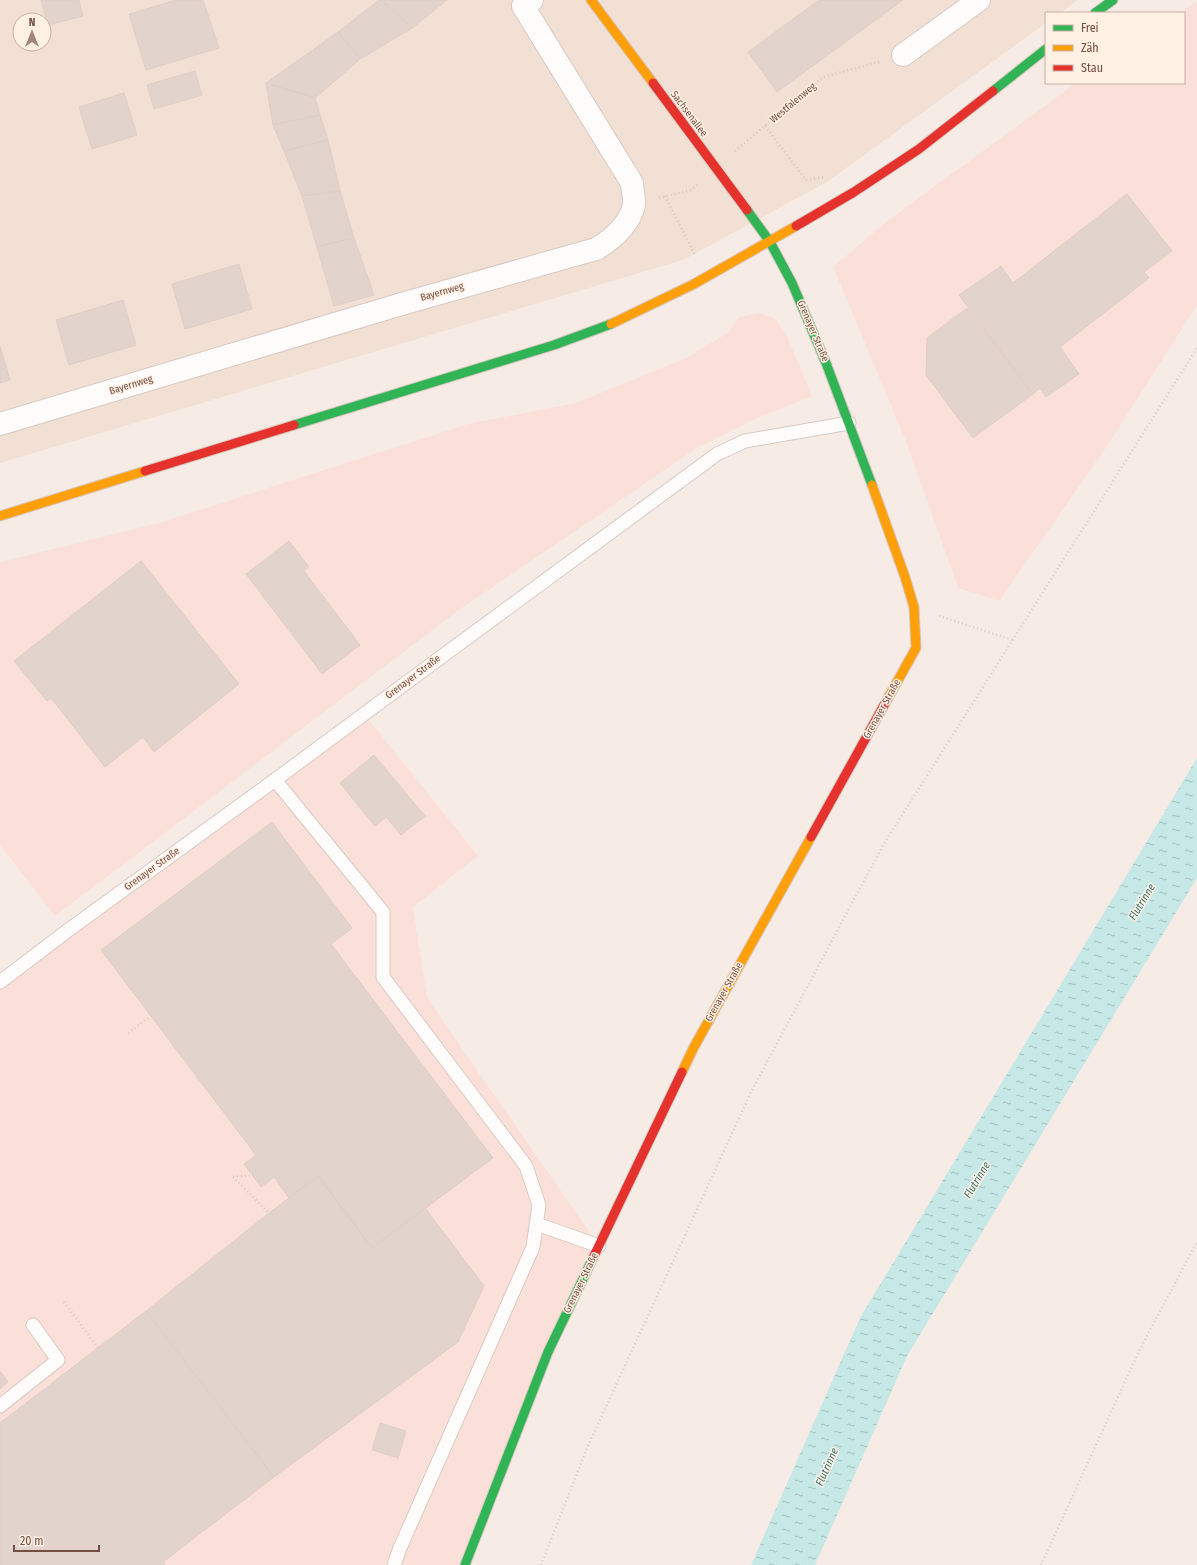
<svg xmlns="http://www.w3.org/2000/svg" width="1197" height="1565" viewBox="0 0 1197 1565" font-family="'Fira Sans Condensed',sans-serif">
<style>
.residential{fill:#f2e0d4;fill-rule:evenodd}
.commercial{fill:#fbe0d9}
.water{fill:url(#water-ripples)}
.building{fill:#e2d3cc;stroke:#dfcec7}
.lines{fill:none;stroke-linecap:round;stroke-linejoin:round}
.lane-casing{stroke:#d7c9c3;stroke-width:15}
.street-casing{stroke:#d7c9c3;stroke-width:24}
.fast-casing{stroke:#d6c7c1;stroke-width:11}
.slow-casing{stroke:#d6c7c1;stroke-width:11}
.jam-casing{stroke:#d6c7c1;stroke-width:11}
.path{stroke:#d7cbc8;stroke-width:2.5;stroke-dasharray:1 3;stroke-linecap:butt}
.lane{stroke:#fefcfb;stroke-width:13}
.street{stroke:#fefcfb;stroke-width:22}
.fast{stroke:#30b455;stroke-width:9}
.slow{stroke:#ff9f0a;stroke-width:9}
.jam{stroke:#e5322d;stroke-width:9}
.labels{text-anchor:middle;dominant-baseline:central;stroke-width:3;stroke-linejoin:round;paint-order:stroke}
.street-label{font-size:10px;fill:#744e44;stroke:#fff0e4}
.water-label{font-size:11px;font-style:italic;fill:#357474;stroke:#fff0e4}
</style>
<defs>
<pattern id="water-ripples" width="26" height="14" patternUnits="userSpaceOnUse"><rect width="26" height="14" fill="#c6e8e6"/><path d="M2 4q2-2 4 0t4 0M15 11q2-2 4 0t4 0" fill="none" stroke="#a5bebc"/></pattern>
</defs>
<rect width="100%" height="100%" fill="#f6ece5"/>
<path class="residential" d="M0,0H1078L1060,13H1046V23L827,182L683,260L0,463ZM20,20H44V44H20Z"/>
<g class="commercial">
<path d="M1197,1V305L1107,446L999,601L958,588L906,441L833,267L886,222L1076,83H1184V13H1180Z"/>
<path d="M758,313L774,318L786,334L812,396L755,419L697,448L459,610L55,916L0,845V562L159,523L468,424L576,403L686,358L729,332L739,317Z"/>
<path d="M364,714L478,856L413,907L427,998L599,1246L465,1565H0V982Z"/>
</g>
<path class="water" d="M1197,758V878L907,1356L815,1565H751L860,1318Z"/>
<g class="building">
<path d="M41,0H79L83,16L48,25Z"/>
<path d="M176,0H203L219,48L146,70L129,14Z"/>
<path d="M379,0H381L412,28L360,59L338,32Z"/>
<path d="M381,0H447L412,28Z"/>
<path d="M819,0H903L777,92L748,52Z"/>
<path d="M338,32L360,59L315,98L266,83Z"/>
<path d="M195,71L202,95L154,109L147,85Z"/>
<path d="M266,83L315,98L320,115L273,125Z"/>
<path d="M124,93L137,135L92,149L79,107Z"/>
<path d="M320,115L328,140L284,151L273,125Z"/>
<path d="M328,140L340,191L302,196L284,151Z"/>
<path d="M340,191L354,238L317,247L302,196Z"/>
<path d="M1127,194L1172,251L1144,272L1149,278L1060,347L1079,374L1046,397L1040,388L1033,394L959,295L1001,266L1013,283Z"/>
<path d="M354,238L374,295L334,306L317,247Z"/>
<path d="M239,264L252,309L185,329L172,284Z"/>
<path d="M123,300L136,345L69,365L56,320Z"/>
<path d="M967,308L1033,394L973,438L926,375L927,338Z"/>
<path d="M0,346L10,380L0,383Z"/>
<path d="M289,541L309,567L304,571L360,645L322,674L246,574Z"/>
<path d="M141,561L239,684L154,752L143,737L105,767L51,698L47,701L14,661Z"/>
<path d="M374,755L425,816L401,835L386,817L375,826L340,783Z"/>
<path d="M272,822L352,928L331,944L493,1158L372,1248L318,1176L289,1198L274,1177L261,1187L244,1164L256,1155L101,950Z"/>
<path d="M318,1176L372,1248L425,1208L484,1286L458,1342L274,1477L146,1311L269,1213Z"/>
<path d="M146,1311L274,1477L163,1562L165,1565H0V1423Z"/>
<path d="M0,1371L8,1382L0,1389Z"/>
<path d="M380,1423L406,1431L398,1458L372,1450Z"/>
</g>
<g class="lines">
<g class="lane-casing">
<g id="lane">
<path d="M275,780L383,912V977L526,1166L539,1205L533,1247L400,1548L394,1565"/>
<path d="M0,982L67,931L275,780L433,663L717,454L745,441L849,423"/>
<path d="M537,1224L599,1246"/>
<path d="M0,1406L58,1360L33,1325"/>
</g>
</g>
<g class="street-casing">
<g id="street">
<path d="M903,55L979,0"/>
<path d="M0,424L405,303L596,249C613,239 629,226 634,205C635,199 632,190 632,183L523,6L532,0"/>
</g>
</g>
<g class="fast-casing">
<g id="fast">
<path d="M1095,13L1113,0"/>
<path d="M993,91L1046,49"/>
<path d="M747,210L770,242L792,283L826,363L872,485"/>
<path d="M294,425L554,345L611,324"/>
<path d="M465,1565L548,1352L593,1258"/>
</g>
</g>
<g class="slow-casing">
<g id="slow">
<path d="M591,0L653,83"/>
<path d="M611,324L694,284L796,226"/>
<path d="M872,485L905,577L914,607L916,648L888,698"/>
<path d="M0,516L145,471"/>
<path d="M682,1072L694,1047L811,837"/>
</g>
</g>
<g class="jam-casing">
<g id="jam">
<path d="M653,83L747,210"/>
<path d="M796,226L854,192L919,149L993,91"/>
<path d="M145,471L294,425"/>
<path d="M811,837L888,698"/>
<path d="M593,1258L682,1072"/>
</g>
</g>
<g class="path">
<path d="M765,126L806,180L825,177"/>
<path d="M735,151L823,77L879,62"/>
<path d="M665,196L695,255"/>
<path d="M659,198L691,190L697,185"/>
<path d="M939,616L1013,640"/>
<path d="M128,1033L151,1016"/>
<path d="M233,1177L269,1213"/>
<path d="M233,1177L253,1175"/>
<path d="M64,1302L98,1348"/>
<path d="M541,1565L587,1448L751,1092L882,847L1197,348"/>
<path d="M1041,1565L1140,1349L1197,1242"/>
</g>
<use href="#lane" class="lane"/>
<use href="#street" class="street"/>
<use href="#fast" class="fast"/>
<use href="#slow" class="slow"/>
<use href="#jam" class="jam"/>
</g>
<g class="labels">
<g class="street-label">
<text transform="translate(793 103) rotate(-40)">Westfalenweg</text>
<text transform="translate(689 114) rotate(53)">Sachsenallee</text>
<text transform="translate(442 292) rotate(-16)">Bayernweg</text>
<text transform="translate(813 331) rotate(67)">Grenayer Straße</text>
<text transform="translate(131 385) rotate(-17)">Bayernweg</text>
<text transform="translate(413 677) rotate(-37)">Grenayer Straße</text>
<text transform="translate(882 709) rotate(-61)">Grenayer Straße</text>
<text transform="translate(152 869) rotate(-36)">Grenayer Straße</text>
<text transform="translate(724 992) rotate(-61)">Grenayer Straße</text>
<text transform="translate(581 1283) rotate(-64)">Grenayer Straße</text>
</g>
<g class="water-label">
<text transform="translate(1142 902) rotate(-59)">Flutrinne</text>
<text transform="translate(977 1180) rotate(-59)">Flutrinne</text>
<text transform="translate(827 1467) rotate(-66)">Flutrinne</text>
</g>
</g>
<rect x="1045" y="12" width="140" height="72" fill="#fff0e4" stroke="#c7afa4"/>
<rect x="1053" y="25" width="20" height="6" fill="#30b455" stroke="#c7afa4"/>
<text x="1081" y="32" font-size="12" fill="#744e44">Frei</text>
<rect x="1053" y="45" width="20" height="6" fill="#ff9f0a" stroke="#c7afa4"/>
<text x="1081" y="52" font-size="12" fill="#744e44">Zäh</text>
<rect x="1053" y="65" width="20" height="6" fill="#e5322d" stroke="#c7afa4"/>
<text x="1081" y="72" font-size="12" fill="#744e44">Stau</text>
<g transform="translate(32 32)"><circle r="19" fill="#fff0e4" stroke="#c7afa4"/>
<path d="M0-3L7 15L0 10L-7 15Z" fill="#a2857c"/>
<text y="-6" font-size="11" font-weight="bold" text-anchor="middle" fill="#744e44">N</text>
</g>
<path d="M14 1545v6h85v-6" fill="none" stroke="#744e44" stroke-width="2"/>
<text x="20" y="1545" font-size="12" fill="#744e44" stroke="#fff0e4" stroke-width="3" paint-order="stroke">20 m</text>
</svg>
